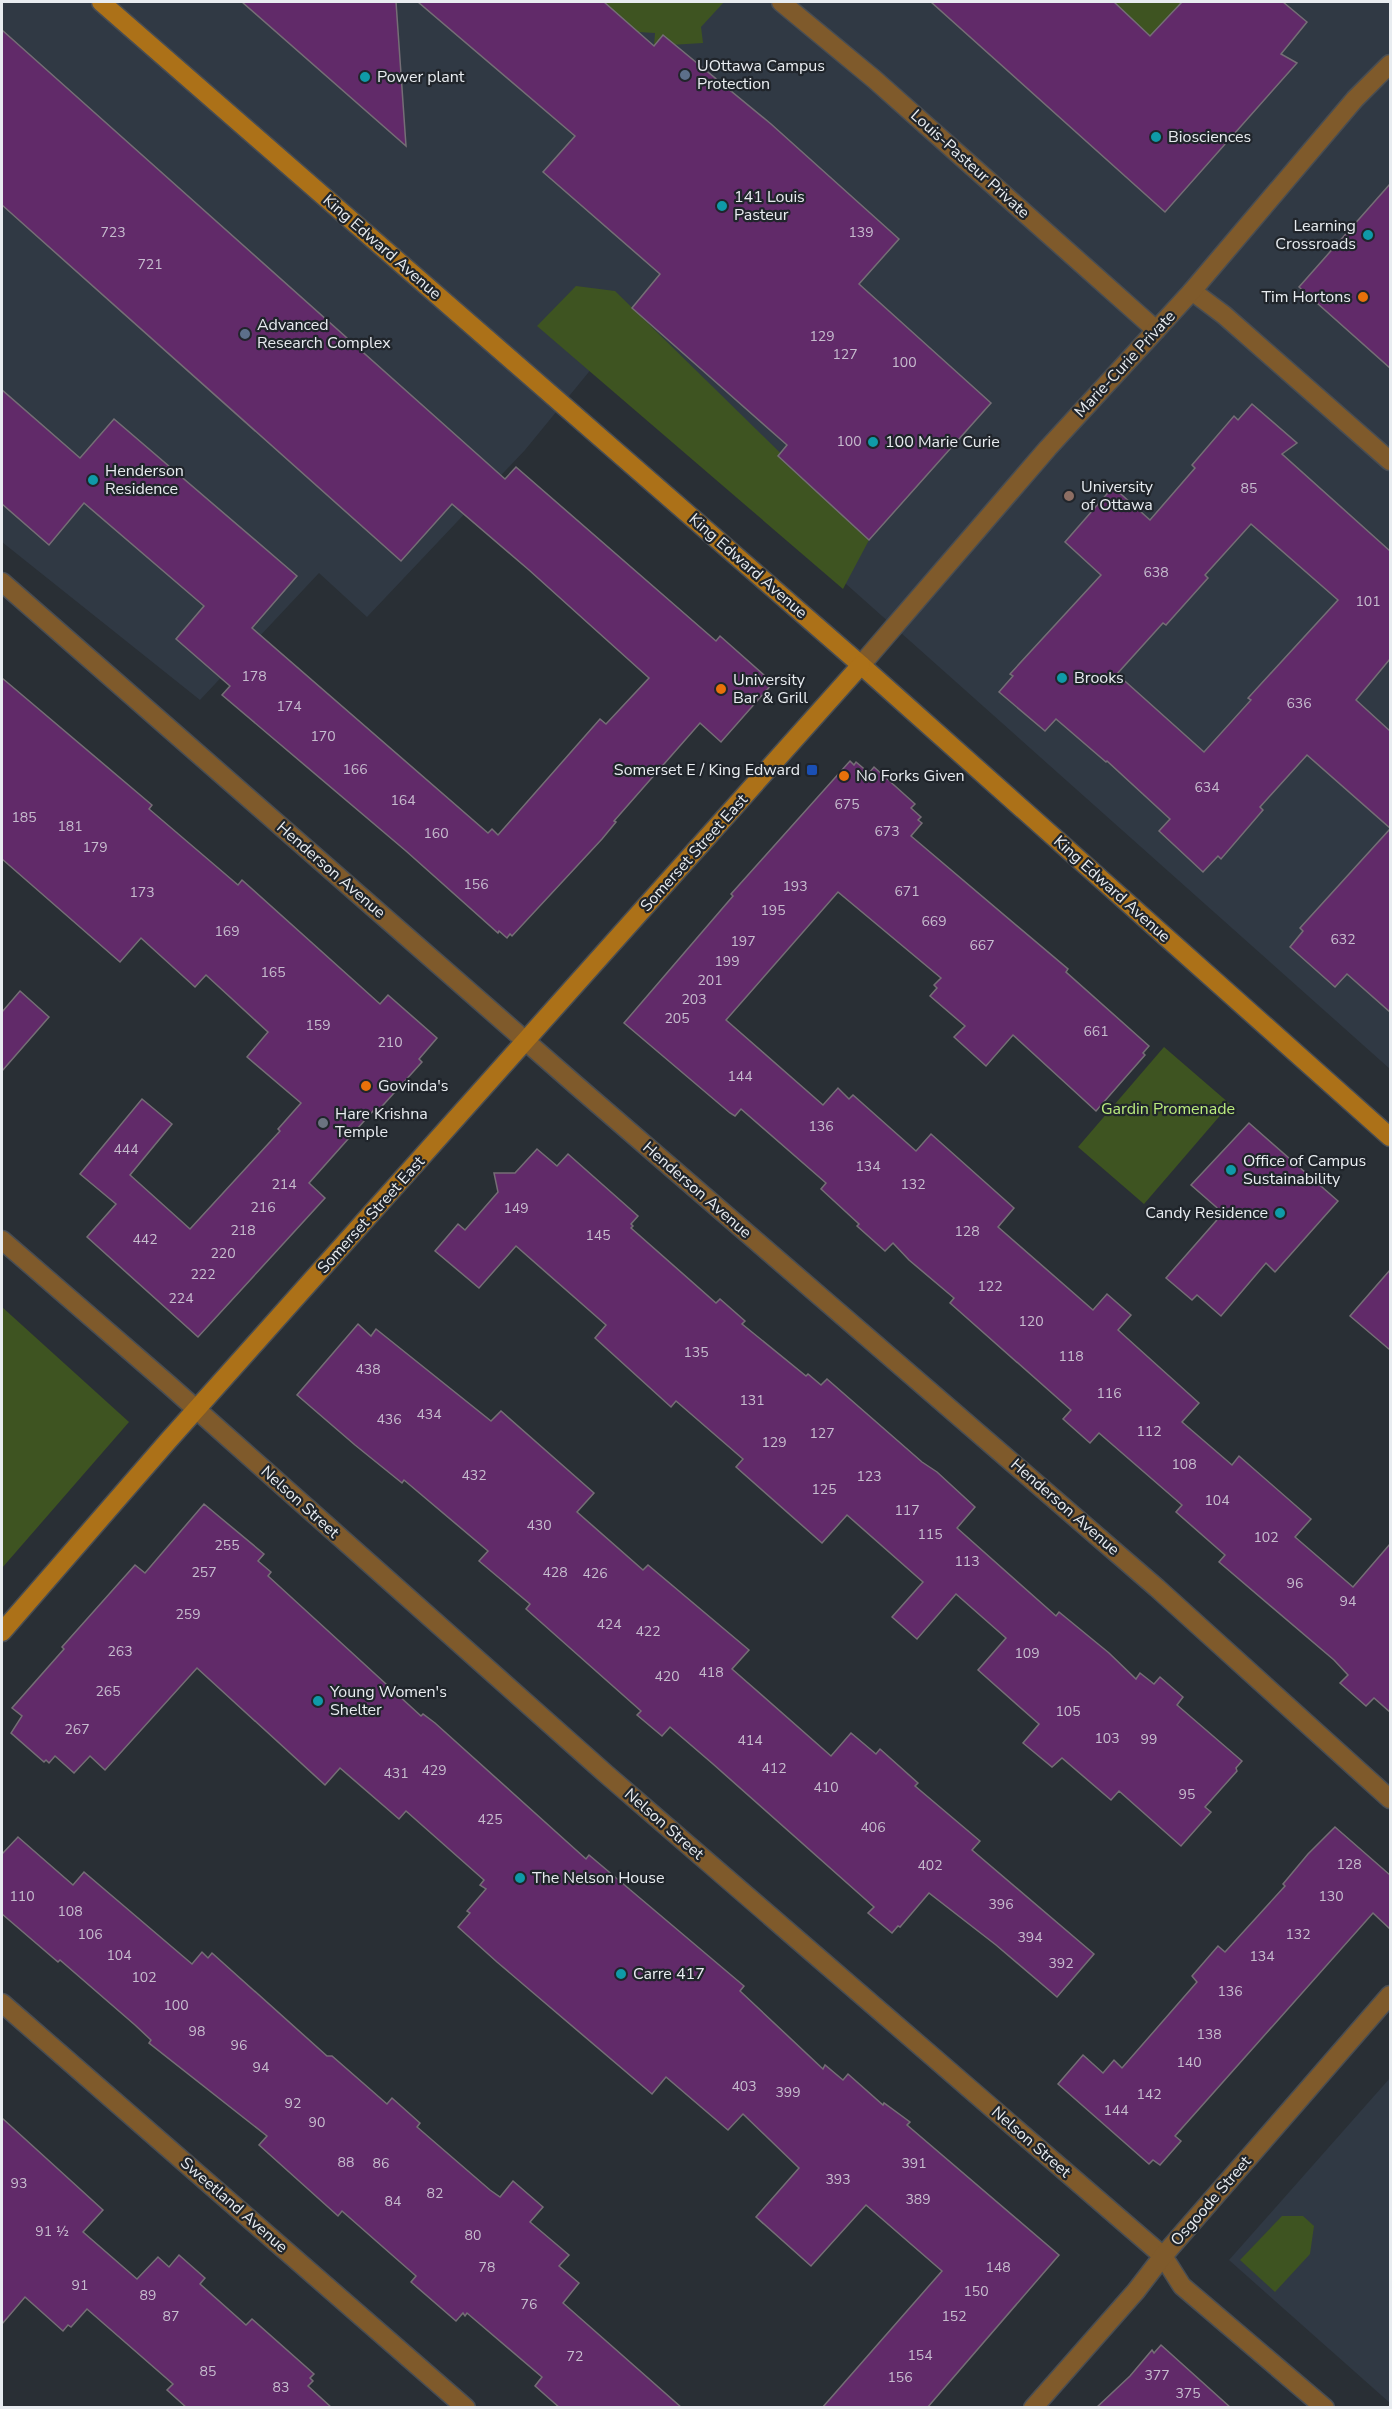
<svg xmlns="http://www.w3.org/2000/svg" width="1392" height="2409" viewBox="0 0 1392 2409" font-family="'Nunito Sans',sans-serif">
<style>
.built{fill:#303944}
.green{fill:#3e5421}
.building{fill:#612a69;stroke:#756e76;stroke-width:1.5;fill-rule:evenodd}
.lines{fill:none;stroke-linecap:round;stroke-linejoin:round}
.street-casing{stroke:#484d53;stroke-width:21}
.secondary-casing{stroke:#484d53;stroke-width:21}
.street{stroke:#7f5a2b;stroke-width:18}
.secondary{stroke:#ac7118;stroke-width:18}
.service-dot{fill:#5c6f8a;stroke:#20252b;stroke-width:2}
.culture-dot{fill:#0f9aa8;stroke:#20252b;stroke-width:2}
.food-dot{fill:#e8710a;stroke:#20252b;stroke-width:2}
.education-dot{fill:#8d6e63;stroke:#20252b;stroke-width:2}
.transit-dot{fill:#1a4fb4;stroke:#20252b;stroke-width:2}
.worship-dot{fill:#6b7280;stroke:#20252b;stroke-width:2}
.labels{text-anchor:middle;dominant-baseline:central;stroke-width:4.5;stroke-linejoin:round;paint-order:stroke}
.number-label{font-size:14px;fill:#c6bcce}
.poi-label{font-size:16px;fill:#e8ecf0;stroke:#20252b;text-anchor:start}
.street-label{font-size:16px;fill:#e8ecf0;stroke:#20252b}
.park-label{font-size:16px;fill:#bbec7e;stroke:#20252b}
</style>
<rect width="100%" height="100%" fill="#292f35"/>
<g class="built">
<path d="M2,2H1390V1069L597,362L525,450L367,617L319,573L200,700L2,542Z"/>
<path d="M1390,2078V2403L1229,2260Z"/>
</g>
<g class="green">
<path d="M604,2H724L701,27L703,43L654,46L655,33L638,32Z"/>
<path d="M1114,2H1182L1150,36Z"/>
<path d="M576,286L615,291L869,540L843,589L537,326Z"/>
<path d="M1164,1047L1230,1104L1144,1204L1078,1147Z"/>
<path d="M2,1307L129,1422L2,1568Z"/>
<path d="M1282,2216H1303L1314,2226L1310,2254L1275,2292L1240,2260Z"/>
</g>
<g class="building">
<path d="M242,2H396L406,146Z"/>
<path d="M418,2H604L654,46L663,35L771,124L899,239L859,284L991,403L869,540L778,456L787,445L632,308L660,274L543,172L575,136Z"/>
<path d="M931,2H1114L1150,36L1182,2H1283L1307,22L1281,54L1297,63L1165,212Z"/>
<path d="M2,30L505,479L516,467L716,641L720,636L773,683L721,742L700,723L614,821L616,822L602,839L512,936L510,934L507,938L499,931L498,933L406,851L222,695L230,686L176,639L204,606L84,503L49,545L2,504V390L80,458L114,419L297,576L252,628L488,833L492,829L498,835L600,719L606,724L649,678L529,570L452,504L401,561L2,205Z"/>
<path d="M1390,184V368L1299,287Z"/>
<path d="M1252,404L1297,443L1282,454L1390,551V659L1356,700L1390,731V828L1307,755L1260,807L1263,810L1221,859L1218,856L1203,872L1159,831L1170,819L1107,761L1106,762L1056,719L1045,731L999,692L1013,676L1010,674L1101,575L1065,542L1113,487L1150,520L1195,468L1192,465L1234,416L1238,420ZM1251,524L1338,600L1248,698L1251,700L1204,752L1117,674L1163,623L1166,625L1208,578L1205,575Z"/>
<path d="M2,678L152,805L149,809L238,885L242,880L380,1004L388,995L437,1038L419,1059L422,1062L375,1114L373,1111L309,1183L325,1198L198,1337L87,1237L116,1204L80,1174L142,1099L172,1124L130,1175L190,1229L280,1131L278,1129L301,1103L247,1057L268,1032L206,975L195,987L141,938L120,962L2,859Z"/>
<path d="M850,761L854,765L856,762L869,773L874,767L915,804L911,808L921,817L918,820L922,823L911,836L1068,969L1066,972L1149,1046L1143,1053L1145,1055L1096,1111L1013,1035L986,1066L954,1037L965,1026L930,996L937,988L934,985L941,978L838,892L726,1020L823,1105L838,1088L849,1099L853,1095L916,1151L931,1134L1014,1208L998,1227L1093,1310L1107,1294L1131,1315L1118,1330L1199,1403L1182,1422L1232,1465L1239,1456L1311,1519L1295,1537L1353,1587L1390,1544V1712L1374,1698L1366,1706L1340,1683L1348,1675L1334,1660L1219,1562L1225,1555L1176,1512L1182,1505L1099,1433L1090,1443L1063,1419L1071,1410L950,1303L954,1298L909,1260L893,1243L885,1251L857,1226L859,1224L821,1189L826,1183L741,1109L735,1116L730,1113L624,1023L733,896L731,894Z"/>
<path d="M1390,829V1012L1347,974L1335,987L1290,947L1303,931L1300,928Z"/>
<path d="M20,991L49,1017L2,1071V1012Z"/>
<path d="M1249,1123L1338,1201L1275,1272L1266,1263L1221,1316L1197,1295L1192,1300L1166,1278L1223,1213L1191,1185Z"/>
<path d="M537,1149L557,1166L568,1154L638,1216L631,1224L633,1226L631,1228L716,1303L720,1299L745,1321L742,1324L806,1376L808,1374L821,1385L827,1379L922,1462L937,1472L975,1507L957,1528L1056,1616L1059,1612L1109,1653L1136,1679L1140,1673L1154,1684L1160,1677L1183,1697L1177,1705L1242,1761L1236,1768L1237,1771L1205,1807L1211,1812L1181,1846L1119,1791L1111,1800L1062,1758L1052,1767L1023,1743L1039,1724L978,1670L1006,1638L956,1594L917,1639L892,1617L923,1582L847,1515L822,1543L736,1467L743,1459L676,1401L671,1407L595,1338L606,1325L516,1246L479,1288L435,1251L458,1224L465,1230L498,1192L494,1173H515Z"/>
<path d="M1390,1270V1350L1350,1316Z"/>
<path d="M358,1324L371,1336L376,1329L491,1421L501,1411L594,1493L577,1512L643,1570L648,1565L749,1650L732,1669L831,1756L851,1733L876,1754L880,1749L918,1783L915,1786L980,1841L972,1850L1094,1954L1057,1997L996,1945L929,1893L900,1927L898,1926L892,1933L868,1913L874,1907L713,1764L670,1727L662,1736L637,1715L641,1711L526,1609L530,1604L479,1561L488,1551L404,1480L402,1483L355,1445L297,1395Z"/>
<path d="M204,1504L264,1554L258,1561L271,1572L268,1576L421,1716L423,1714L435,1723L586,1859L589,1855L744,1986L740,1991L823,2069L825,2065L843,2080L848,2074L883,2105L884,2103L910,2122L907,2125L1059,2255L927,2408H822L942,2271L866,2205L811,2266L756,2217L799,2168L743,2114L728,2130L666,2077L652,2094L497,1962L458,1927L470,1913L467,1911L486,1889L480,1885L484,1880L406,1811L399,1819L340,1768L325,1785L197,1668L105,1770L90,1756L74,1773L55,1756L49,1763L46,1760L44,1762L11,1733L22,1716L12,1708L64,1649L62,1647L135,1565L145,1573Z"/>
<path d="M1335,1827L1390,1875V1929L1373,1913L1175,2136L1181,2141L1160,2165L1153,2160L1149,2164L1058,2084L1083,2055L1103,2073L1114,2060L1122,2068L1197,1982L1192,1976L1218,1946L1225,1952L1285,1886L1283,1884L1308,1854Z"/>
<path d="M18,1837L73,1885L84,1872L192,1964L202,1952L208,1958L212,1953L327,2056H332L387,2104L392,2098L420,2123L417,2127L490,2190L500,2197L513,2181L543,2207L530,2222L569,2255L559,2266L579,2283L563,2303L682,2408H560L535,2386L542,2377L467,2313L465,2316L463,2313L456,2321L411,2282L416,2276L342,2211L338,2216L259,2145L267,2136L149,2043L151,2040L135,2025L60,1960L58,1962L2,1914V1854Z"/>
<path d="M2,2118L103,2210L83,2232L137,2279L158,2257L169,2267L179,2255L205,2278L200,2284L246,2325L252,2319L314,2374L310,2378L313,2381L308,2386L332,2408H187L167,2390L173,2384L87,2309L71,2327L68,2325L63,2331L25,2297L2,2324Z"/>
<path d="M1161,2345L1231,2408H1096L1130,2376L1152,2350L1154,2353Z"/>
</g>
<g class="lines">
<g class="street-casing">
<g id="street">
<path d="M781,2L874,79L1156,330"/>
<path d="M1192,291L1224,315L1390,461"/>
<path d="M2,582L577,1086L1157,1588L1390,1799"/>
<path d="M861,665L1048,448L1192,291L1355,99L1390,64"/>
<path d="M2,1240L168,1384L606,1774L1163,2256L1182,2286L1325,2408"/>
<path d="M2,2003L466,2408"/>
<path d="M1033,2408L1136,2291L1163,2256L1390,1995"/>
</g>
</g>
<g class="secondary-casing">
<g id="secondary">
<path d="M101,2L861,665L1390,1137"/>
<path d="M2,1632L168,1441L861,665"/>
</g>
</g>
<use href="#street" class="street"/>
<use href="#secondary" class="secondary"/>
</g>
<g class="service-dot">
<circle cx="685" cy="75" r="6"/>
<circle cx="245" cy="334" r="6"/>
</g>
<g class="culture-dot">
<circle cx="365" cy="77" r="6"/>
<circle cx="1156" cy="137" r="6"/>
<circle cx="722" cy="206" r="6"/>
<circle cx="1368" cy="235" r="6"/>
<circle cx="873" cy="442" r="6"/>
<circle cx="93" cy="480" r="6"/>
<circle cx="1062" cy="678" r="6"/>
<circle cx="1231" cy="1170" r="6"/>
<circle cx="1280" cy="1213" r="6"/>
<circle cx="318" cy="1701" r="6"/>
<circle cx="520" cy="1878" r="6"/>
<circle cx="621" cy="1974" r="6"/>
</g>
<g class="food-dot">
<circle cx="1363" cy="297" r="6"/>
<circle cx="721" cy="689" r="6"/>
<circle cx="844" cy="776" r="6"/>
<circle cx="366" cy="1086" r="6"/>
</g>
<circle class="education-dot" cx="1069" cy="496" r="6"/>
<rect class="transit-dot" x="806" y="764" width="12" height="12" rx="3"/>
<circle class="worship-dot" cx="323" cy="1123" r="6"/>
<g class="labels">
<g class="number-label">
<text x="113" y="232">723</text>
<text x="861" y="232">139</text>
<text x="150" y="264">721</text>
<text x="822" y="336">129</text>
<text x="845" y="354">127</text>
<text x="904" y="362">100</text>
<text x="849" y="441">100</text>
<text x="1249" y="488">85</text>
<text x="1156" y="572">638</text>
<text x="1368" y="601">101</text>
<text x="254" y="676">178</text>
<text x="1299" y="703">636</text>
<text x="289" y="706">174</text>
<text x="323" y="736">170</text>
<text x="355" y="769">166</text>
<text x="1207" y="787">634</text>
<text x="403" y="800">164</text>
<text x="847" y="804">675</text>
<text x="24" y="817">185</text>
<text x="70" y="826">181</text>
<text x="887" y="831">673</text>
<text x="436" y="833">160</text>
<text x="95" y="847">179</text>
<text x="476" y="884">156</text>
<text x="795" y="886">193</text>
<text x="907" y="891">671</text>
<text x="142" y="892">173</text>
<text x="773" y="910">195</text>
<text x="934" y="921">669</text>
<text x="227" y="931">169</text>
<text x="1343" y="939">632</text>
<text x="743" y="941">197</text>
<text x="982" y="945">667</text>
<text x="727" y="961">199</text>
<text x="273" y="972">165</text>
<text x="710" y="980">201</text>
<text x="694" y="999">203</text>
<text x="677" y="1018">205</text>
<text x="318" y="1025">159</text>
<text x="1096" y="1031">661</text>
<text x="390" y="1042">210</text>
<text x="740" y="1076">144</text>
<text x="821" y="1126">136</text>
<text x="126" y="1149">444</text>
<text x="868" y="1166">134</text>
<text x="284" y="1184">214</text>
<text x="913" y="1184">132</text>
<text x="263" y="1207">216</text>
<text x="516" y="1208">149</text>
<text x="243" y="1230">218</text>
<text x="967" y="1231">128</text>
<text x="598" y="1235">145</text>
<text x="145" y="1239">442</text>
<text x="223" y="1253">220</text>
<text x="203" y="1274">222</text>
<text x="990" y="1286">122</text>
<text x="181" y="1298">224</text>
<text x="1031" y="1321">120</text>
<text x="696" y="1352">135</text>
<text x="1071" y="1356">118</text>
<text x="368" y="1369">438</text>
<text x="1109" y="1393">116</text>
<text x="752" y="1400">131</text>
<text x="429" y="1414">434</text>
<text x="389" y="1419">436</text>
<text x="1149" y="1431">112</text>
<text x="822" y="1433">127</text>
<text x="774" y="1442">129</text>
<text x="1184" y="1464">108</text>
<text x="474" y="1475">432</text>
<text x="869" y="1476">123</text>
<text x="824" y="1489">125</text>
<text x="1217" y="1500">104</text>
<text x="907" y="1510">117</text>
<text x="539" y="1525">430</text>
<text x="930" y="1534">115</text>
<text x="1266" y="1537">102</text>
<text x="227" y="1545">255</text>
<text x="967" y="1561">113</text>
<text x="204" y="1572">257</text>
<text x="555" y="1572">428</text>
<text x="595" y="1573">426</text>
<text x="1295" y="1583">96</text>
<text x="1348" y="1601">94</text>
<text x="188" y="1614">259</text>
<text x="609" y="1624">424</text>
<text x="648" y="1631">422</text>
<text x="120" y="1651">263</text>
<text x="1027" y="1653">109</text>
<text x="711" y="1672">418</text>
<text x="667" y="1676">420</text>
<text x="108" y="1691">265</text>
<text x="1068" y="1711">105</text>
<text x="77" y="1729">267</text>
<text x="1107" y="1738">103</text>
<text x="1149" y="1739">99</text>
<text x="750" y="1740">414</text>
<text x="774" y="1768">412</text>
<text x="434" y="1770">429</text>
<text x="396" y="1773">431</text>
<text x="826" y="1787">410</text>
<text x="1187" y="1794">95</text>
<text x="490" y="1819">425</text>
<text x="873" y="1827">406</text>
<text x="1349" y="1864">128</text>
<text x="930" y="1865">402</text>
<text x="22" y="1896">110</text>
<text x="1331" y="1896">130</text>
<text x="1001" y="1904">396</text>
<text x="70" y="1911">108</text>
<text x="90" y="1934">106</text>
<text x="1298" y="1934">132</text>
<text x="1030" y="1937">394</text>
<text x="119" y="1955">104</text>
<text x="1262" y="1956">134</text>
<text x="1061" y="1963">392</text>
<text x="144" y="1977">102</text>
<text x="1230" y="1991">136</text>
<text x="176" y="2005">100</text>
<text x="197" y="2031">98</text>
<text x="1209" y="2034">138</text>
<text x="239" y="2045">96</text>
<text x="1189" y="2062">140</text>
<text x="261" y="2067">94</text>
<text x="744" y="2086">403</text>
<text x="788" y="2092">399</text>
<text x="1149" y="2094">142</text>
<text x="293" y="2103">92</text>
<text x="1116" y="2110">144</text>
<text x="317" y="2122">90</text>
<text x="346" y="2162">88</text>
<text x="381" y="2163">86</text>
<text x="914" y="2163">391</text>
<text x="838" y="2179">393</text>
<text x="19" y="2183">93</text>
<text x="435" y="2193">82</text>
<text x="918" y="2199">389</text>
<text x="393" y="2201">84</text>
<text x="52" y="2231">91 ½</text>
<text x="473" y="2235">80</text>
<text x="487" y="2267">78</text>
<text x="998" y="2267">148</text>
<text x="80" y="2285">91</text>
<text x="976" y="2291">150</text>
<text x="148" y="2295">89</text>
<text x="529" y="2304">76</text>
<text x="171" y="2316">87</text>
<text x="954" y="2316">152</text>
<text x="920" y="2355">154</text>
<text x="575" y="2356">72</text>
<text x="208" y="2371">85</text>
<text x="1157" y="2375">377</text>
<text x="900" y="2377">156</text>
<text x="281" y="2387">83</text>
<text x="1188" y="2393">375</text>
</g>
<g class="poi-label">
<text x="697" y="66">UOttawa Campus<tspan x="697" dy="18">Protection</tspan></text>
<text x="377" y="77">Power plant</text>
<text x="1168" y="137">Biosciences</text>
<text x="734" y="197">141 Louis<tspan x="734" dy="18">Pasteur</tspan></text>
<text x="1356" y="226" text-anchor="end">Learning<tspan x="1356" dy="18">Crossroads</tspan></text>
<text x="1351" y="297" text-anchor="end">Tim Hortons</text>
<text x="257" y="325">Advanced<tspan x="257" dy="18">Research Complex</tspan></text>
<text x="885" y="442">100 Marie Curie</text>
<text x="105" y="471">Henderson<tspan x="105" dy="18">Residence</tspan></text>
<text x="1081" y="487">University<tspan x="1081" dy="18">of Ottawa</tspan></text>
<text x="1074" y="678">Brooks</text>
<text x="733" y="680">University<tspan x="733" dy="18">Bar &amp; Grill</tspan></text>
<text x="800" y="770" text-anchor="end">Somerset E / King Edward</text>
<text x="856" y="776">No Forks Given</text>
<text x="378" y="1086">Govinda's</text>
<text x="335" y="1114">Hare Krishna<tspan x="335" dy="18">Temple</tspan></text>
<text x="1243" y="1161">Office of Campus<tspan x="1243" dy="18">Sustainability</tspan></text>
<text x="1268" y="1213" text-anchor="end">Candy Residence</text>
<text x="330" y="1692">Young Women's<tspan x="330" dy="18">Shelter</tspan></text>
<text x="532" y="1878">The Nelson House</text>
<text x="633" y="1974">Carre 417</text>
</g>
<g class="street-label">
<text transform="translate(970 164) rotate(42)">Louis-Pasteur Private</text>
<text transform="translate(382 247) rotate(41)">King Edward Avenue</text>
<text transform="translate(1125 364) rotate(-47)">Marie-Curie Private</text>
<text transform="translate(748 566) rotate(41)">King Edward Avenue</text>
<text transform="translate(694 853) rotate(-48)">Somerset Street East</text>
<text transform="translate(331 870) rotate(41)">Henderson Avenue</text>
<text transform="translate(1112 889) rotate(42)">King Edward Avenue</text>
<text transform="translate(697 1190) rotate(41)">Henderson Avenue</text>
<text transform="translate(371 1215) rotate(-48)">Somerset Street East</text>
<text transform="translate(300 1502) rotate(42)">Nelson Street</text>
<text transform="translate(1065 1507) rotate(41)">Henderson Avenue</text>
<text transform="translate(664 1824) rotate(41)">Nelson Street</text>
<text transform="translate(1031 2142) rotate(41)">Nelson Street</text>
<text transform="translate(1211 2201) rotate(-49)">Osgoode Street</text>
<text transform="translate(234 2205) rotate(41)">Sweetland Avenue</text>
</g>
<g class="park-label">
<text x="1168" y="1109">Gardin Promenade</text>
</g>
</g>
<rect width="1392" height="2409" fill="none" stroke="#e8ecf0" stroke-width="6"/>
</svg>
